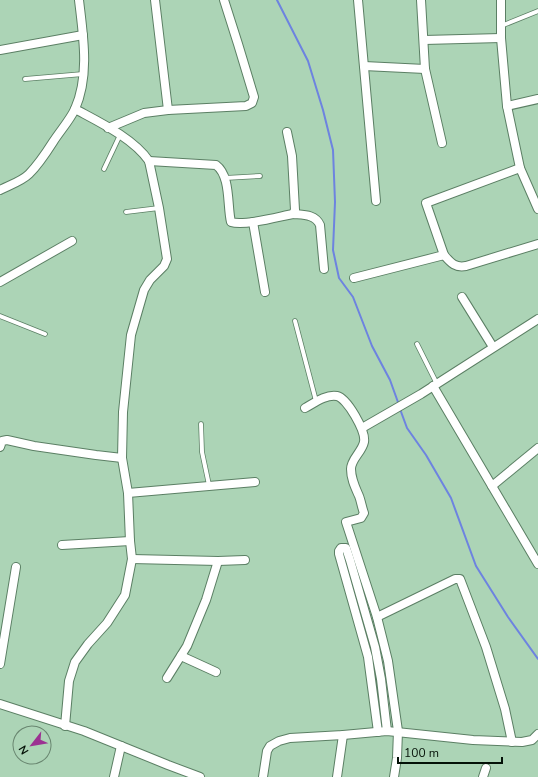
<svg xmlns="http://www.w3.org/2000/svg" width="538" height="777" viewBox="0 0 538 777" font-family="'Nunito Sans',sans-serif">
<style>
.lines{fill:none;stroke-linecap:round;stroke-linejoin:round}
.stream{stroke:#6d83e0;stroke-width:2}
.lane-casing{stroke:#5b7f64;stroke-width:5.5}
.street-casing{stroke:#5b7f64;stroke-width:10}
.lane{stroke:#fff;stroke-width:4}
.street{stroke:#fff;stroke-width:8}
</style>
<rect width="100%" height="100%" fill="#acd4b6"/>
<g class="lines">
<g class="stream">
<path d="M277,0L308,61L323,110L333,150L335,202L333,250L339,278L353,297L372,346L390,380L399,405"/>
<path d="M400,409L407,428L426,455L451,498L476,566L508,617L538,659"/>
</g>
<g class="lane-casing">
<g id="lane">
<path d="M501,26L538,11"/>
<path d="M25,79L83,74"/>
<path d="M104,169L120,135"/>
<path d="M225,178L260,176"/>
<path d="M126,212L159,208"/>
<path d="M0,316L45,334"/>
<path d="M295,321L316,401"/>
<path d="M417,344L437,384"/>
<path d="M201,424L202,452L209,485"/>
</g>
</g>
<g class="street-casing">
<g id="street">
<path d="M155,0L168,110"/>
<path d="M358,0L376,201"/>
<path d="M421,0L425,69L442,143"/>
<path d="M501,0V38L507,106L520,168L538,209"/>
<path d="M424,40L501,38"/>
<path d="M0,50L83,35"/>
<path d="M364,66L425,69"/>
<path d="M507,106L538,99"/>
<path d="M108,128L144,113L168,110L246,106L252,103L254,97L238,44L224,0"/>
<path d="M149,161L216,165C231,176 227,206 231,222C243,226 274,218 288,215L293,214L295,210L292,156L287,132"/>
<path d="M0,190C10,185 22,181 29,174C38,165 46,153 53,142C60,131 70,120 75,109C90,75 83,35 79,0"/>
<path d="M293,214C303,215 315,214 320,225L324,269"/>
<path d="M253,222L265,292"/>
<path d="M444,255L426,203L520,168"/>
<path d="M354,278L444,255C451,263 455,268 466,266L538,244"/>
<path d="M0,282L72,241"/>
<path d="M462,297L493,347"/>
<path d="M433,386L538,564"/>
<path d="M305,408C314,403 326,394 337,396C347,398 366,431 364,442C362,452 351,459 351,469C351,479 355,487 359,496C361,501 362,508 364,513L361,518L346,522L377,617L388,661L398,731L397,758L394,777"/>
<path d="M362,428L421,394L538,319"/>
<path d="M0,447L2,441L7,440L34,446L96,455L122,458"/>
<path d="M492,486L538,448"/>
<path d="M128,493L255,482"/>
<path d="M62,545L130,541"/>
<path d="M132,559L218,561L245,560"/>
<path d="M377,617L455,579H460L486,647L505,709L512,742"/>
<path d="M181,656L216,672"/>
<path d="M0,664L16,567"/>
<path d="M167,678L187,646L206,600L218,561"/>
<path d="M0,704L84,731L168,765L200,777"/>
<path d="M65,726L69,681L75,662L88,644L107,623L125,595L132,559L130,541L128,493L122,458L123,412L131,335L144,290L150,280L164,266L167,259L159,208L149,161C133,138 99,122 75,109"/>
<path d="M378,732L368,657L339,554V551L341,548H346L350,560L375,647L381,679L387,731"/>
<path d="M114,777L121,746"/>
<path d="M263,777L267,751L270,746L279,741L290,738L343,735L387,731L473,740L522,742L532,740L538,734"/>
<path d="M337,777L343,735"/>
<path d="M483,777L486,768"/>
</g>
</g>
<use href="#lane" class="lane"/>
<use href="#street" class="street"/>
</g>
<g transform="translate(32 745) rotate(239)"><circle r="19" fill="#acd4b6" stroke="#698670"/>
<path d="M0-3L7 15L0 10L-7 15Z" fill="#9c3192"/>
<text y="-6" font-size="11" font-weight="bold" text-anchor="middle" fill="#041107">N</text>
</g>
<path d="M398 757v6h104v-6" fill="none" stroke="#041107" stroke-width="2"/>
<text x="404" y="757" font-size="12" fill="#041107" stroke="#acd4b6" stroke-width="3" paint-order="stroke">100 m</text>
</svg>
